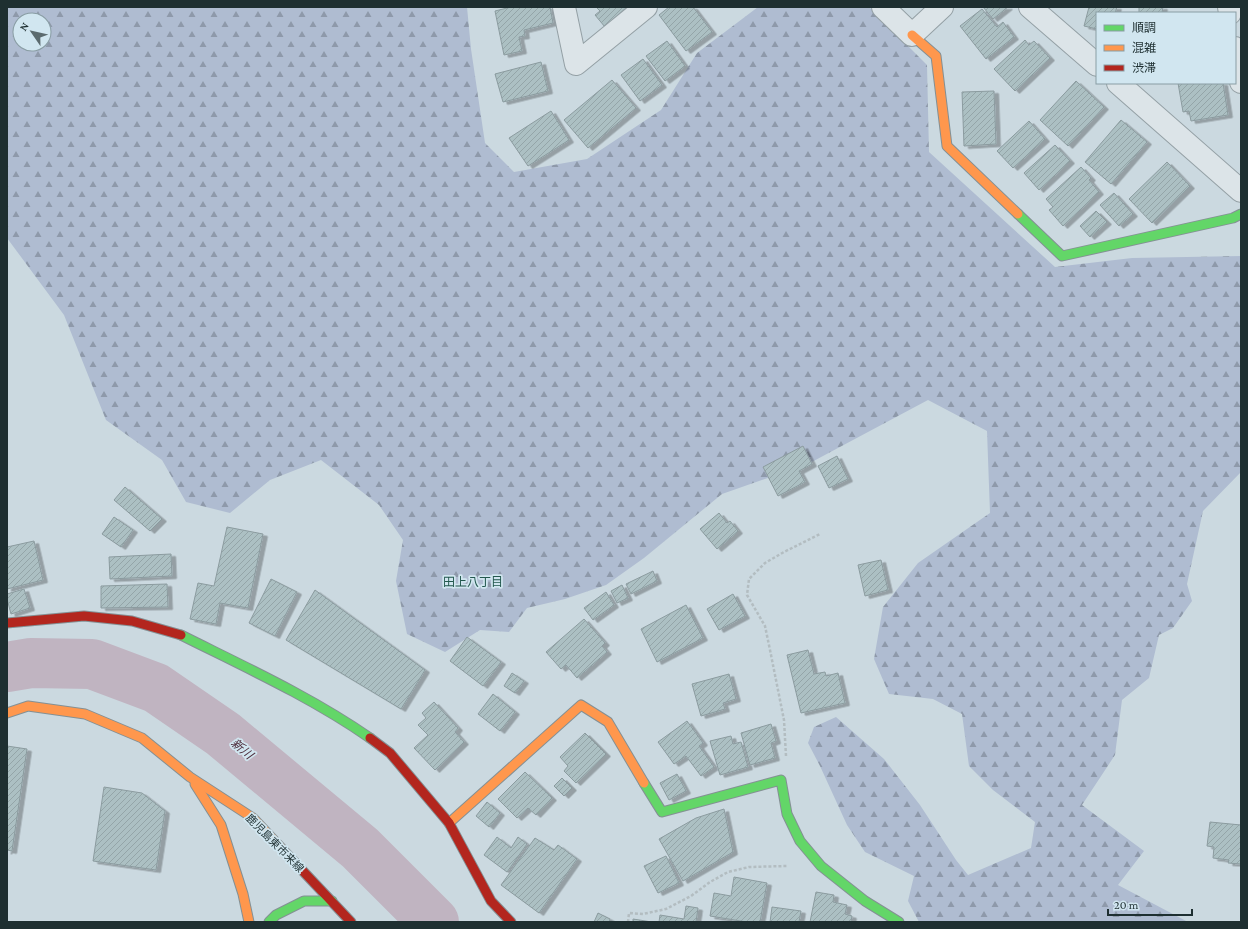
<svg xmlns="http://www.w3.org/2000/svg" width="1248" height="929" viewBox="0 0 1248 929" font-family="'Crimson Pro','Noto Sans JP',serif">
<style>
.forest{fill:url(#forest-firs);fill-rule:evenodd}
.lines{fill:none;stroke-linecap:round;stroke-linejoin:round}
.river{stroke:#c0b4c1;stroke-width:50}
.building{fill:url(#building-hatch);stroke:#8b9b9f;filter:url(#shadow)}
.street-casing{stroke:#94a0a5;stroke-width:24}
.fast-casing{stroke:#849094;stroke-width:11}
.slow-casing{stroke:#849094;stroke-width:11}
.jam-casing{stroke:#849094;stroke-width:11}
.path{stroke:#b3bdc1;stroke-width:2.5;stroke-dasharray:3 2;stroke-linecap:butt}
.street{stroke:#dce4e8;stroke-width:22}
.fast{stroke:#63d668;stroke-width:9}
.slow{stroke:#ff974d;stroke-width:9}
.jam{stroke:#b3261e;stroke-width:9}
.labels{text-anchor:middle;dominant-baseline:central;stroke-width:3.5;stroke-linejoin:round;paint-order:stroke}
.street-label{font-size:11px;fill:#1e2f31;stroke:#d1e6f0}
.neighbourhood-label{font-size:12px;fill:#23584e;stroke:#d1e6f0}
.water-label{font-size:12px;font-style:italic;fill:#4f2f3e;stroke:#d1e6f0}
</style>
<defs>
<pattern id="forest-firs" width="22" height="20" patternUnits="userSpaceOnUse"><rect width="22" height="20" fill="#afbcd1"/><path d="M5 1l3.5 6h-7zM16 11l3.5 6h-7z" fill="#8e99aa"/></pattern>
<pattern id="building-hatch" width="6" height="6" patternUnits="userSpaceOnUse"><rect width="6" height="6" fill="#acc0c3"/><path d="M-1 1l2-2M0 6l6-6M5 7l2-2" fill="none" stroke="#94a5a8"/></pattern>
<filter id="shadow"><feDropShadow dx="4.5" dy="2.5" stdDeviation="0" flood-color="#0004"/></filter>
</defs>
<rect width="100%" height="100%" fill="#cbd9e0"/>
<path class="forest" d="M7,7H467L471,49L485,143L514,172L587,159L661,110L697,53L758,7H869L927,65L929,152L1055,267L1132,258L1241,256V472L1203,511L1187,584L1192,601L1173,628L1159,635L1149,678L1122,700L1115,755L1082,805L1144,851L1118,885L1188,922H919L908,901L914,876L865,852L847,825L820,766L808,743L814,727L836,717L884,759L920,805L956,860L968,875L1031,848L1035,822L993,790L969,766L962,714L933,699L889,694L874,659L883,607L918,563L990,513L987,431L928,400L808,464L722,494L644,558L606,585L565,599L527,608L509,632L480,630L445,652L407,634L396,581L403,540L379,505L321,460L270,480L230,513L186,502L162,460L106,420L64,315L7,238ZM20,20H44V44H20Z"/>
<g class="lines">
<path class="river" d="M7,667L31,663L92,664L156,688L223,734L360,848L434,922"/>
</g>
<g class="building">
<path d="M511,7H550L553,23L524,30L525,36L519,37L522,51L504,55L495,11Z"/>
<path d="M596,7H627L605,27L595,15L600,11Z"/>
<path d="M669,7H693L712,32L686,51L659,15Z"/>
<path d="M983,7H1008L993,19Z"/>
<path d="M1089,7H1117L1115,13H1097V29L1084,26Z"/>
<path d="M1139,7H1163L1162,13H1167H1139Z"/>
<path d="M982,9L997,27L1003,22L1014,37L986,59L960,26Z"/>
<path d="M1025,40L1029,45L1034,41L1050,58L1015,91L994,69Z"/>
<path d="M667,41L685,66L665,81L646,56Z"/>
<path d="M643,59L662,85L640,101L621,75Z"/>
<path d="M541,62L548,91L503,102L495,74Z"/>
<path d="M612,80L636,108L588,148L564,120Z"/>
<path d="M1076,81L1104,107L1068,146L1040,120Z"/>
<path d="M1178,83H1223L1228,115L1191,121L1189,111L1183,112Z"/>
<path d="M994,91L996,144L964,146L962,92Z"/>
<path d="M551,111L569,140L528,166L509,138Z"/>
<path d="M1121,120L1147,142L1111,184L1085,162Z"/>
<path d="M1029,121L1045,139L1013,168L997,151Z"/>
<path d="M1055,145L1070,161L1039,190L1024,173Z"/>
<path d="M1167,162L1190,186L1152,223L1129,199Z"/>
<path d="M1081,167L1091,178L1089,180L1099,192L1063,226L1049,210L1053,207L1046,199Z"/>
<path d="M1114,193L1133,214L1119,226L1100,205Z"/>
<path d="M1096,211L1107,222L1090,237L1080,226Z"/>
<path d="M803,446L812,464L799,471L805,482L778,496L763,467Z"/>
<path d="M837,456L848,479L829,488L818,466Z"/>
<path d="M125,487L162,519L150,531L114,500Z"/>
<path d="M719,513L727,523L730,521L738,531L717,549L700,529Z"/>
<path d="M114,517L133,530L121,547L102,534Z"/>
<path d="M227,527L263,534L248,608L220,603L216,624L190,619L198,583L214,586Z"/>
<path d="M34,541L43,580L7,589V547Z"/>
<path d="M171,554L172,576L110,579L109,557Z"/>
<path d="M881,560L888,590L865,596L858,565Z"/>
<path d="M653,571L657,581L631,594L626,584Z"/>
<path d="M271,579L297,592L275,636L249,623Z"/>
<path d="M167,584L168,607L101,608V586Z"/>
<path d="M622,585L628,598L617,603L611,591Z"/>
<path d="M24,589L30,608L11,614L7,599V594Z"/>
<path d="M315,590L425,670L401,709L286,640Z"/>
<path d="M606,592L614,605L593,620L584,608Z"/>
<path d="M733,594L745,616L719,630L707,609Z"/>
<path d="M686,605L703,638L657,662L641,629Z"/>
<path d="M584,619L605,643L602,646L607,652L577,678L566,665L561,669L546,652Z"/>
<path d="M467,637L501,662L483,686L450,661Z"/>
<path d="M808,650L814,674L825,672L826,676L838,673L845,703L801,713L787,655Z"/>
<path d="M512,673L524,681L515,693L504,686Z"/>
<path d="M729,674L736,699L723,703L725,709L701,716L692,684Z"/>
<path d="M493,694L515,712L500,731L478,714Z"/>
<path d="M434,702L458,728L455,732L464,742L435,770L414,748L428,735L418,725L426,718L422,713Z"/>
<path d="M687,721L703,743L699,746L714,767L701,776L686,756L674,764L658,742Z"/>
<path d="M771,724L776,741L771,743L775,758L750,765L741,733Z"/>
<path d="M585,733L606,754L576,783L564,771L568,766L560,757Z"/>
<path d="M731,736L733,744L741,742L748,767L720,775L710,741Z"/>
<path d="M7,746L27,749L12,851L7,850V852Z"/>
<path d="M525,772L552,798L536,815L528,808L517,818L498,799Z"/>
<path d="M677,774L686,791L669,800L660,783Z"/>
<path d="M562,778L572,788L564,796L554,786Z"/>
<path d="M104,787L142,793L165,811L156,870L93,861Z"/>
<path d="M487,802L500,813L489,827L476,816Z"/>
<path d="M724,809L733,852L683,881L659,839L696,818Z"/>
<path d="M1210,822L1241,825V864L1228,863L1229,860L1213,858L1214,847L1207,846Z"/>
<path d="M497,837L511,848L518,837L527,844L507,872L484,855Z"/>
<path d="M535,838L554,850L558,845L577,859L539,913L501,885Z"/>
<path d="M666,856L679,883L658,893L644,866Z"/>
<path d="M734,877L767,883L760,922H747L710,916L714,893L731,896Z"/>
<path d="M816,892L834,895L833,902L847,905L845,914L852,916L851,922H810Z"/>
<path d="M686,906L698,908L696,922H659L660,915L684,919Z"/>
<path d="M772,907L801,911L799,922H770Z"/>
<path d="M598,913L610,919L609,922H594Z"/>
<path d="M633,919L652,922H633Z"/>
</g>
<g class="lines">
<g class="street-casing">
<g id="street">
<path d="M564,7L576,64L646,7"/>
<path d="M883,7L912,35L942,7"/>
<path d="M1030,7L1097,65"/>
<path d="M1229,7L1230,13"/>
<path d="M1235,48L1241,82"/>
<path d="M1118,83L1241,191"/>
</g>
</g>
<g class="fast-casing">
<g id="fast">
<path d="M1018,214L1062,256L1233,218L1241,214"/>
<path d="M181,635C245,667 311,697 370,738"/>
<path d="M644,783L662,812L781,780L787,814L800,841L821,866L865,901L899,922"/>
<path d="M269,922L276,915L304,901H332"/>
</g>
</g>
<g class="slow-casing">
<g id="slow">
<path d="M912,35L936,56L947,146L1018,214"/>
<path d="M7,713L28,706L85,714L142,738L190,777L253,818L284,851"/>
<path d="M195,784L221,825L243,894L249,922"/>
<path d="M449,823L581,705L608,722L644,783"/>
</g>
</g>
<g class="jam-casing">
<g id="jam">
<path d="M7,623L84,616L132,621L181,635"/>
<path d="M370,738L390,753L449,823L491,901L511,922"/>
<path d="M284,851L351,922"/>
</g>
</g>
<g class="path">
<path d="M786,756L784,720L770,650L765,626L747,595L749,579L765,563L784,552L820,534"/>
<path d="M628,922L629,913L643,914L666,909L691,896L710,882L728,872L749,867L787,866"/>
</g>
<use href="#street" class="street"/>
<use href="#fast" class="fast"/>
<use href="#slow" class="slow"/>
<use href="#jam" class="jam"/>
</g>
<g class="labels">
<g class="street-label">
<text transform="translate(275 843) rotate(45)">鹿児島東市来線</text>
</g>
<g class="neighbourhood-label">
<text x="473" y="582">田上八丁目</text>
</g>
<g class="water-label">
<text transform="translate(242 749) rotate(40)">新川</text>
</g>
</g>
<rect width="1248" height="929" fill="none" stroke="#1e2f31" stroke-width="16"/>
<rect x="1096" y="12" width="140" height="72" fill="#d1e6f0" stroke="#899da4"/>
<rect x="1104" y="25" width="20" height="6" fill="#63d668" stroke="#899da4"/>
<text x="1132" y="32" font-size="12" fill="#1e2f31">順調</text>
<rect x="1104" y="45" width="20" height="6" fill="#ff974d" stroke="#899da4"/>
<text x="1132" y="52" font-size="12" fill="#1e2f31">混雑</text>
<rect x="1104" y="65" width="20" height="6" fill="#b3261e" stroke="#899da4"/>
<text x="1132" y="72" font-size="12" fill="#1e2f31">渋滞</text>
<g transform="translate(32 32) rotate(304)"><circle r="19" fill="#d1e6f0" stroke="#899da4"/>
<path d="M0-3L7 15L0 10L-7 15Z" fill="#5b6a6e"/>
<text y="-6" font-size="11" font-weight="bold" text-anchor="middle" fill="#1e2f31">N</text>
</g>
<path d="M1108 909v6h84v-6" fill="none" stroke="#1e2f31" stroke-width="2"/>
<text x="1114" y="909" font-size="12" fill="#1e2f31" stroke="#d1e6f0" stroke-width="3" paint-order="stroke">20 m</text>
</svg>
